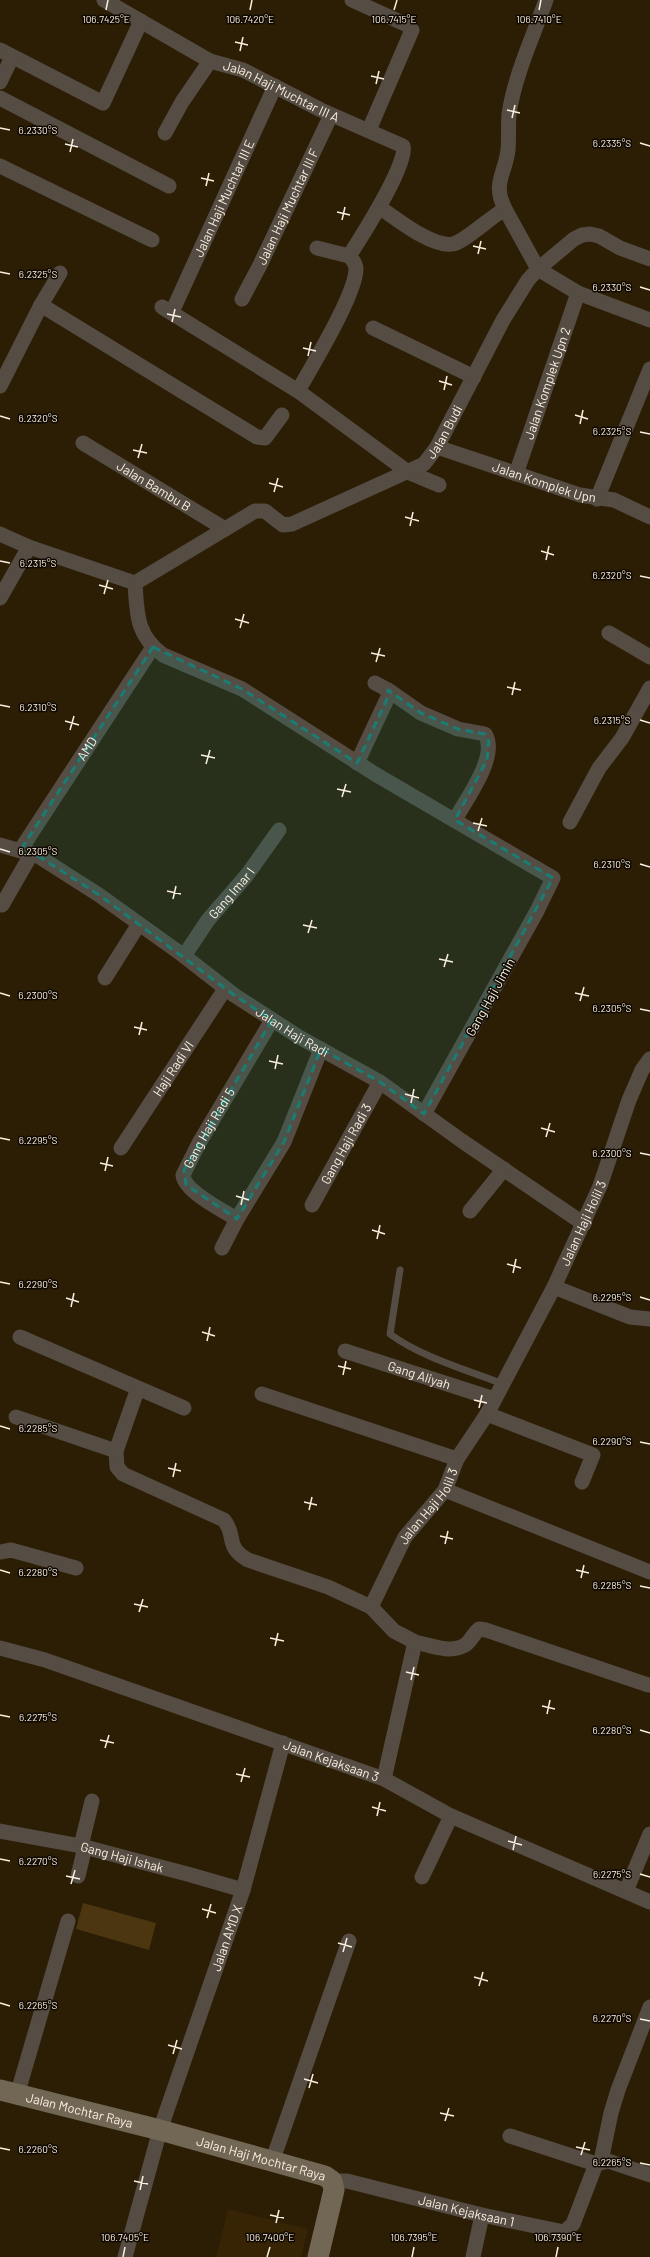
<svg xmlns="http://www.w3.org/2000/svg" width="650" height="2257" viewBox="0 0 650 2257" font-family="Barlow,sans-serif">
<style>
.built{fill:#372404}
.green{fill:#4c3610}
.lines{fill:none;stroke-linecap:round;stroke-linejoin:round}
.lane{stroke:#554d43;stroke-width:7}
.street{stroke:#554d43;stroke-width:15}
.secondary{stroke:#726755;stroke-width:21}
.marked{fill:#1b7c74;fill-opacity:0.2;stroke:#1b7c74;stroke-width:3;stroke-dasharray:8 5;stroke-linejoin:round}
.ticks{fill:none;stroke:#faf0e1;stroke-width:1.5}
.labels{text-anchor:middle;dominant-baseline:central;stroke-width:3;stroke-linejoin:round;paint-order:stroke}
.street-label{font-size:13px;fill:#faf0e1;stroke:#0f0902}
.ticks-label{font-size:10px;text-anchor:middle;fill:#faf0e1;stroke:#0f0902;stroke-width:3;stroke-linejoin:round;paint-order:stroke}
</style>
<rect width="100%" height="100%" fill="#2c1d05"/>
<path class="built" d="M228,2209L308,2229L301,2257H216Z"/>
<path class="green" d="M83,1903L156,1923L149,1950L76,1929Z"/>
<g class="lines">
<path class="lane" d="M400,1270L390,1334C421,1357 467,1370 503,1384"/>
<g class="street">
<path id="s1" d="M104,0L210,61L243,70L321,110L403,146C409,162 360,239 349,256"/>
<path d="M352,0L407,25L412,30L369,130"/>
<path d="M0,50L103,103L141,21"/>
<path d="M0,82L12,57"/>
<path d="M0,98L169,186"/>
<path d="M165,133L182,102L210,61"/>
<path d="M0,166L152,240"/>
<path d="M379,207C396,218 432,248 453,244C464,242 492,216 505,209C492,183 505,175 508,150C509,138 508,126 509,114C515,74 533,37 546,0"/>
<path d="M505,209L538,269L578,293L650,320"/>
<path id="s2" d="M242,299L260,265L331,115"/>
<path d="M41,305L257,437L265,438L282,415"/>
<path d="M162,307L298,391L408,472L439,485"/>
<path id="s3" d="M172,312L275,86"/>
<path d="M373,328L474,377"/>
<path d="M0,386L41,305L60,273"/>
<path d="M298,391C312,366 356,294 356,269C356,264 353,260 349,256L317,248"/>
<path id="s4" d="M83,443L225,529"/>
<path id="s5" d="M437,447L580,495L614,500L650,517"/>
<path id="s6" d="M516,474L578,293"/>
<path d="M597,499L650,369"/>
<path d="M0,534L29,547L135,583"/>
<path d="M135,583C137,614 136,635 163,655L242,689L375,774L553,878L537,911L424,1114"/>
<path id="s7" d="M135,583L255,511H265L283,525L292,524L424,464L437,447L503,320L528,280L538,269L574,239L582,235L590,234L599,236L620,248L650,259"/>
<path d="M0,598L29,547"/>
<path d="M609,633L650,657"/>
<path d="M388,690L421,713L458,729L485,734C499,756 466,799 455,820"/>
<path d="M357,763L388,697V690L375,683"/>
<path d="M570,822L599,768L622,738L650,688"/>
<path id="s8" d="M0,845L38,856L99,895L184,956L234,995L299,1037L380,1082L462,1141L584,1224"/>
<path id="s9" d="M21,849L153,647"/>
<path d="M2,905L32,853"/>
<path id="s10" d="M184,956L208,920L247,875L279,830"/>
<path d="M105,978L139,924"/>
<path id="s11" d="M121,1148L225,989"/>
<path id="s12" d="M312,1205L380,1082"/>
<path d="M470,1211L504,1169"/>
<path id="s13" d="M237,1219C223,1211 184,1191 183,1175L199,1143L272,1020"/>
<path d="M222,1248L237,1219L284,1142L321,1049"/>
<path d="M554,1287L630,1317L650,1319"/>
<path d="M20,1337L184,1408"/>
<path id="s14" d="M345,1351L494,1399"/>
<path id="s15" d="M138,1388L116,1451L117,1467L123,1474L224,1520C237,1536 224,1546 248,1560L328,1587L371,1607L405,1537L445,1490L457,1459L487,1414L554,1287L600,1186L629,1100L642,1070L650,1059"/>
<path d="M262,1394L457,1459"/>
<path d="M487,1414L593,1455L582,1482"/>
<path d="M16,1417L116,1451"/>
<path d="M445,1490L650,1572"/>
<path d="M0,1552L11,1550L76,1568"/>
<path d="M371,1607L394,1631L415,1642L384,1779"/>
<path d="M415,1642C429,1645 451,1654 465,1645C471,1641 473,1634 479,1629L486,1630L648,1685"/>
<path id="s16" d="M0,1648L45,1660L384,1779L451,1816L650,1902"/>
<path id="s17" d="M0,1831L81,1846L191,1875L243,1890"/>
<path d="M81,1846L92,1801"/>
<path d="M78,1876L85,1847"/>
<path d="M422,1877L451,1816"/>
<path d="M626,1891L650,1834"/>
<path d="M17,2095L68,1921"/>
<path d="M510,2136L596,2164"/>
<path d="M601,2161L611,2113L618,2090L650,2007"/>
<path d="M272,2162L349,1941"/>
<path id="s18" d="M332,2181H347L482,2215L564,2232L573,2224L596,2164L608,2161L650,2175"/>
<path id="s19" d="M125,2257L160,2130L243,1890L283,1743"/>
<path d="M473,2257L482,2215"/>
</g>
<path class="secondary" id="s20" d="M0,2090L160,2130L325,2176L332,2181L334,2190L318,2257"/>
</g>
<path class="marked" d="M153,647L242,689L357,763L388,697V690L421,713L458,729L485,734L489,741L487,760L455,820L553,878L424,1114L380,1082L321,1049L284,1142L237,1219L186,1185L184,1170L272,1020L234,995L99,895L38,856L21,849Z"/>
<path class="ticks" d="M106,10L108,0M250,10L252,0M394,10L397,0M539,10L541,0M235,42L248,45M240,51L243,37M371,76L384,79M376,84L379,71M507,110L520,113M512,118L515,105M0,128L10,130M640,143L650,146M65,144L78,147M70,152L73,139M201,178L214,181M206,186L209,173M337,212L350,215M342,220L345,207M473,246L486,249M478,254L481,241M0,272L10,274M640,287L650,290M167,314L181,317M172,322L175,309M303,348L316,351M308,356L311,342M439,381L452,385M444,390L447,376M575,415L588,419M0,416L10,419M580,424L583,410M640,432L650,434M133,450L147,453M138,458L142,444M269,483L283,487M274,492L278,478M405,517L419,521M410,526L413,512M541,551L554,555M546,560L549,546M0,561L10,563M640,576L650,578M99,585L113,589M104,594L108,580M235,619L249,623M240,628L244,614M371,653L385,656M376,662L380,648M507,687L521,690M512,695L515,682M0,705L10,707M640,720L650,723M65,721L79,725M70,730L74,716M201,755L215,758M206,764L210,750M337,789L351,792M342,797L346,784M473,823L487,826M478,831L482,818M0,849L10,852M640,864L650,867M167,891L181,894M173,899L176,886M303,925L317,928M308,933L312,920M439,959L453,962M444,967L448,954M0,993L10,996M575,993L589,996M580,1001L584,987M640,1009L650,1011M134,1027L147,1030M139,1035L142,1022M269,1061L283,1064M275,1069L278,1055M405,1094L419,1098M411,1103L414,1089M541,1128L555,1132M546,1137L550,1123M0,1138L10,1140M640,1153L650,1155M100,1163L113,1166M105,1171L108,1157M236,1196L249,1200M241,1205L244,1191M372,1230L385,1234M377,1239L380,1225M507,1264L521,1268M513,1273L516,1259M0,1282L10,1284M640,1297L650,1300M66,1298L79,1302M71,1307L74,1293M202,1332L215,1336M207,1341L210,1327M338,1366L351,1369M343,1375L346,1361M474,1400L487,1403M479,1408L482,1395M0,1426L10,1429M640,1442L650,1444M168,1468L181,1471M173,1477L176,1463M304,1502L317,1505M309,1510L312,1497M440,1536L453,1539M445,1544L448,1531M0,1570L10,1573M576,1570L589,1573M581,1578L584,1565M640,1586L650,1588M134,1604L148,1607M139,1612L143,1599M270,1638L284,1641M275,1646L278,1633M406,1672L419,1675M411,1680L414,1667M542,1706L555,1709M547,1714L550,1700M0,1715L10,1717M640,1730L650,1733M100,1740L114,1743M105,1748L109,1735M236,1774L250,1777M241,1782L245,1768M372,1807L386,1811M377,1816L380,1802M508,1841L522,1845M513,1850L516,1836M0,1859L10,1861M640,1874L650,1877M66,1876L80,1879M71,1884L75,1870M202,1909L216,1913M207,1918L211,1904M338,1943L352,1947M343,1952L347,1938M474,1977L488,1981M479,1986L483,1972M0,2003L10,2006M640,2019L650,2021M168,2045L182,2049M173,2054L177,2040M304,2079L318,2083M309,2088L313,2074M440,2113L454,2116M445,2121L449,2108M576,2147L590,2150M0,2148L10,2150M581,2155L585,2142M640,2163L650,2165M134,2181L148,2184M140,2190L143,2176M270,2215L284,2218M276,2223L279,2210M123,2257L125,2247M267,2257L270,2247M412,2257L414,2247M556,2257L558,2247"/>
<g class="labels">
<g class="street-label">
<text stroke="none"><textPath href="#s1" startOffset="200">Jalan Haji Muchtar III A</textPath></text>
<text stroke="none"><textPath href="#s3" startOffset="125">Jalan Haji Muchtar III E</textPath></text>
<text stroke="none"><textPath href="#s2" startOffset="103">Jalan Haji Muchtar III F</textPath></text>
<text stroke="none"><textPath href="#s6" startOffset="96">Jalan Komplek Upn 2</textPath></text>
<text stroke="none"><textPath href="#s7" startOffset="365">Jalan Budi</textPath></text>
<text stroke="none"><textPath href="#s5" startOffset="113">Jalan Komplek Upn</textPath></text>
<text stroke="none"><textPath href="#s4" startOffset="83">Jalan Bambu B</textPath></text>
<text stroke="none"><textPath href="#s9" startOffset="120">AMD</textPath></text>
<text stroke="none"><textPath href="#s10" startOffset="79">Gang Imar I</textPath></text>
<text transform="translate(490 997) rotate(-61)">Gang Haji Jimin</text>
<text stroke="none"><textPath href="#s8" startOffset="349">Jalan Haji Radi</textPath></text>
<text stroke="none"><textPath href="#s11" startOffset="95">Haji Radi VI</textPath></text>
<text stroke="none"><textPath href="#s13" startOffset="125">Gang Haji Radi 5</textPath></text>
<text stroke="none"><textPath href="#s12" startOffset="70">Gang Haji Radi 3</textPath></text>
<text stroke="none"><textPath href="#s15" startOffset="824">Jalan Haji Holil 3</textPath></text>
<text stroke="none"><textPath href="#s14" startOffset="78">Gang Aliyah</textPath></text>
<text stroke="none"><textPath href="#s15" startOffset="500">Jalan Haji Holil 3</textPath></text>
<text stroke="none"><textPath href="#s16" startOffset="350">Jalan Kejaksaan 3</textPath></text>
<text stroke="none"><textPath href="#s17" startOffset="125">Gang Haji Ishak</textPath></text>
<text stroke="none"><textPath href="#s19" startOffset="335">Jalan AMD X</textPath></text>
<text stroke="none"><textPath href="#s20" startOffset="82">Jalan Mochtar Raya</textPath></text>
<text stroke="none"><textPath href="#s20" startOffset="270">Jalan Haji Mochtar Raya</textPath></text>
<text stroke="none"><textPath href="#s18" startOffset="138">Jalan Kejaksaan 1</textPath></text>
</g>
</g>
<g class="ticks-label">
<text x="106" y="23">106.7425°E</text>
<text x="250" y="23">106.7420°E</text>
<text x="394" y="23">106.7415°E</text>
<text x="539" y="23">106.7410°E</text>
<text x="38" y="134">6.2330°S</text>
<text x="612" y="147">6.2335°S</text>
<text x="38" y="278">6.2325°S</text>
<text x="612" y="291">6.2330°S</text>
<text x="38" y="422">6.2320°S</text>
<text x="612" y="435">6.2325°S</text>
<text x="38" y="567">6.2315°S</text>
<text x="612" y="579">6.2320°S</text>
<text x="38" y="711">6.2310°S</text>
<text x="612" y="724">6.2315°S</text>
<text x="38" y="855">6.2305°S</text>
<text x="612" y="868">6.2310°S</text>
<text x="38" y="999">6.2300°S</text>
<text x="612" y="1012">6.2305°S</text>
<text x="38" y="1144">6.2295°S</text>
<text x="612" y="1157">6.2300°S</text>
<text x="38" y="1288">6.2290°S</text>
<text x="612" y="1301">6.2295°S</text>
<text x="38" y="1432">6.2285°S</text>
<text x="612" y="1445">6.2290°S</text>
<text x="38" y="1576">6.2280°S</text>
<text x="612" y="1589">6.2285°S</text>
<text x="38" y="1721">6.2275°S</text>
<text x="612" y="1734">6.2280°S</text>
<text x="38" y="1865">6.2270°S</text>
<text x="612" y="1878">6.2275°S</text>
<text x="38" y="2009">6.2265°S</text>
<text x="612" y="2022">6.2270°S</text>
<text x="38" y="2153">6.2260°S</text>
<text x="612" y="2166">6.2265°S</text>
<text x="125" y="2241">106.7405°E</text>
<text x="270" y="2241">106.7400°E</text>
<text x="414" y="2241">106.7395°E</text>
<text x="558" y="2241">106.7390°E</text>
</g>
</svg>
